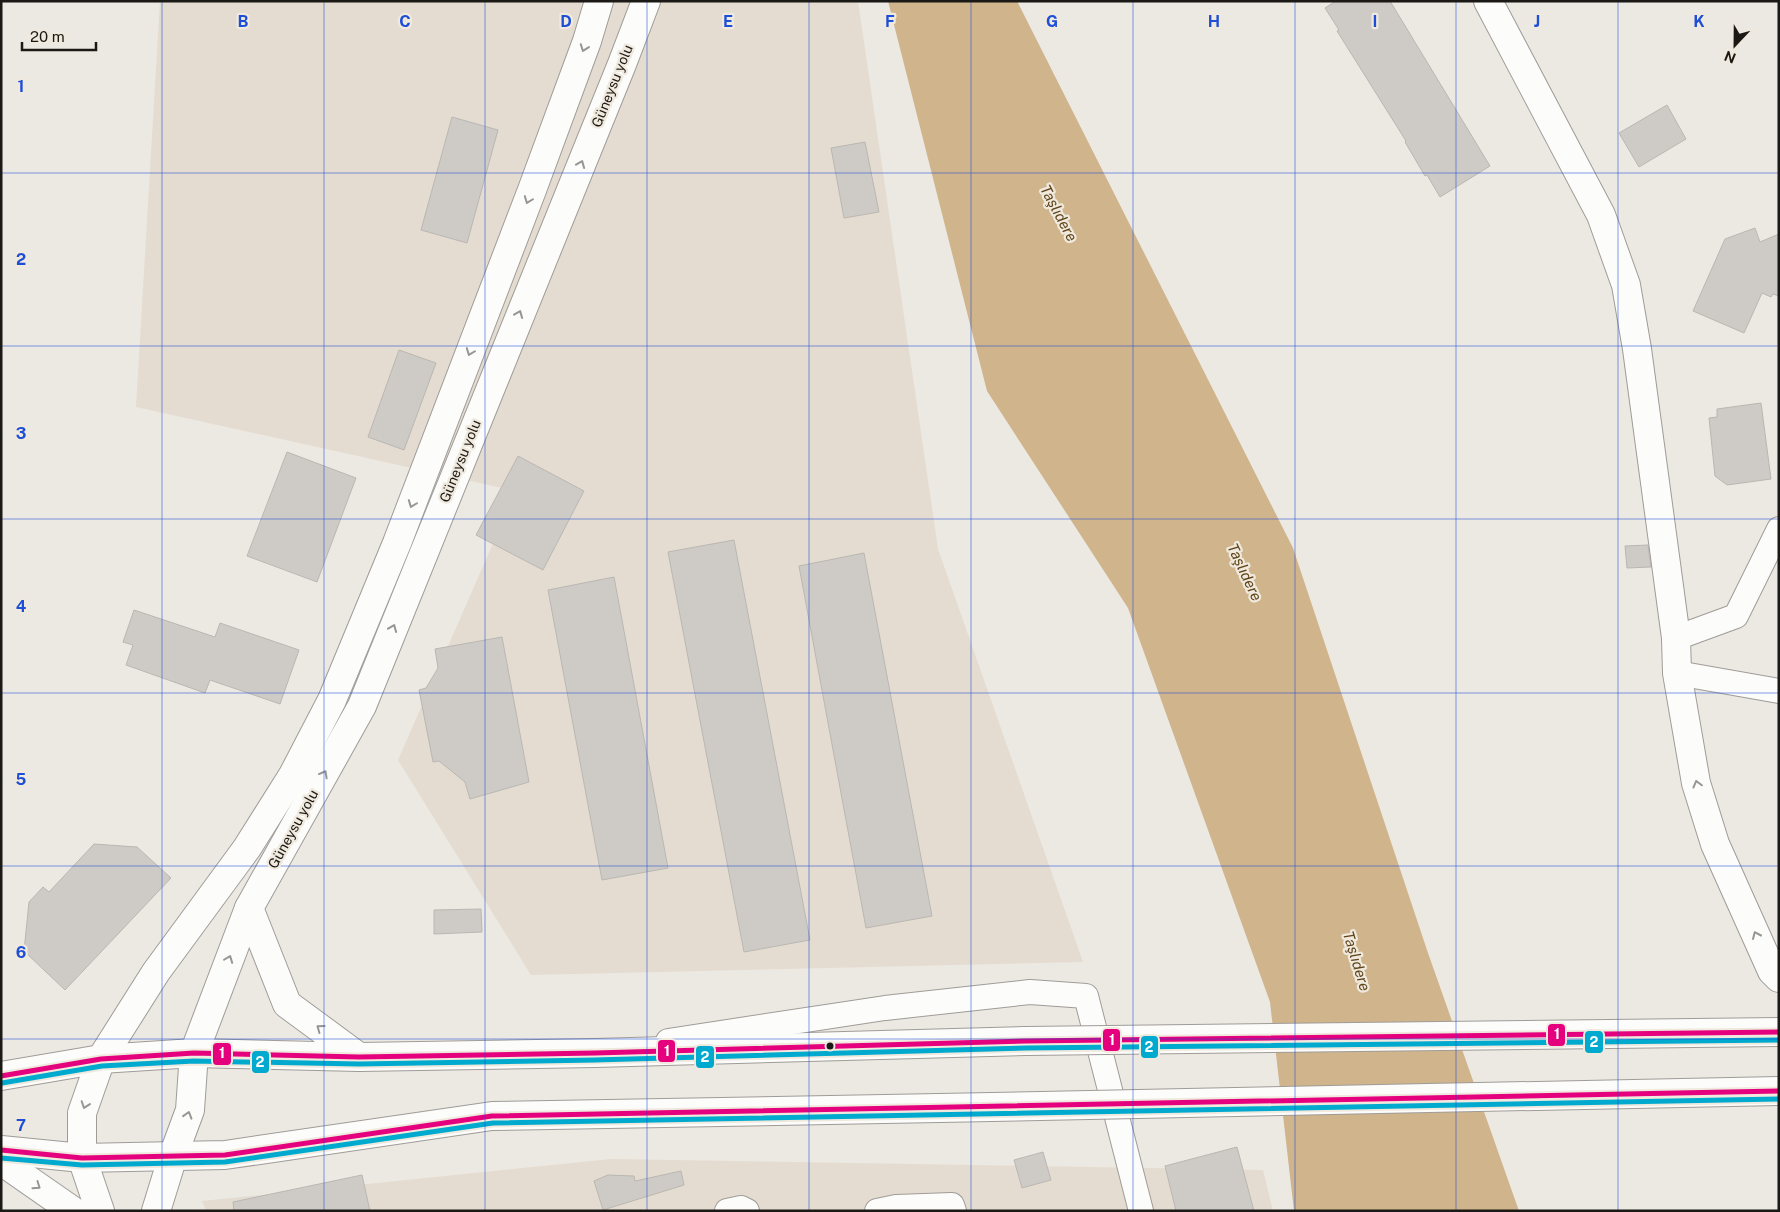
<svg xmlns="http://www.w3.org/2000/svg" width="1780" height="1212" viewBox="0 0 1780 1212" font-family="'Public Sans',sans-serif">
<style>
.built{fill:#e4dcd0}
.water{fill:#cfb48c}
.building{fill:#cecbc7;stroke:#bab7b3}
.lines{fill:none;stroke-linecap:round;stroke-linejoin:round}
.minor-casing{stroke:#9f9c98;stroke-width:26}
.tertiary-casing{stroke:#9f9c98;stroke-width:30}
.secondary-casing{stroke:#9f9c98;stroke-width:30}
.minor{stroke:#fcfcfb;stroke-width:24}
.tertiary{stroke:#fcfcfb;stroke-width:28}
.secondary{stroke:#fcfcfb;stroke-width:28}
.secondary-bridge-casing{stroke:#9f9c98;stroke-width:30;stroke-linecap:butt}
.secondary-bridge{stroke:#fcfcfb;stroke-width:28}
.bus-1-casing{stroke:#f0e9de;stroke-width:9}
.bus-2-casing{stroke:#f0e9de;stroke-width:9}
.bus-1{stroke:#e5007d;stroke-width:5}
.bus-2{stroke:#00a9ce;stroke-width:5}
.oneway{stroke:#979694}
.grid{fill:none;stroke:#1d4ed8;stroke-width:1;stroke-opacity:0.55}
.bus-dot{fill:#1b1915;stroke:#f0e9de;stroke-width:2}
.labels{text-anchor:middle;dominant-baseline:central;stroke-width:4.5;stroke-linejoin:round;paint-order:stroke}
.street-label{font-size:14px;fill:#1b1915;stroke:#f0e9de}
.water-label{font-size:15px;font-style:italic;fill:#5f4419;stroke:#f0e9de}
.grid-label{font-size:16px;text-anchor:middle;font-weight:bold;fill:#1d4ed8;stroke:#f0e9de;stroke-width:4.5;stroke-linejoin:round;paint-order:stroke}
.line-badge{stroke:#f0e9de;stroke-width:2}
.badge-label{font-size:14px;text-anchor:middle;font-weight:bold;fill:#fff}
</style>
<rect width="100%" height="100%" fill="#ece8e2"/>
<g class="built">
<path d="M160,1H858L938,549L1083,962L531,975L398,760L516,491L136,407Z"/>
<path d="M611,1159L1263,1170L1273,1211H206L202,1201Z"/>
</g>
<path class="water" d="M888,1H1017L1293,548L1428,953L1519,1211H1294L1270,1002L1128,608L987,391Z"/>
<g class="building">
<path d="M1336,1H1390L1490,166L1440,197L1427,175L1425,176L1405,142L1406,141L1337,31L1339,30L1325,8Z"/>
<path d="M1667,105L1686,139L1639,167L1619,133Z"/>
<path d="M452,117L498,130L467,243L421,230Z"/>
<path d="M865,142L879,212L844,218L831,148Z"/>
<path d="M1755,228L1760,242L1779,234V296L1773,294L1771,297L1762,293L1744,333L1693,311L1725,239Z"/>
<path d="M399,350L436,363L404,450L368,437Z"/>
<path d="M1761,403L1771,479L1727,485L1715,476L1709,418L1717,417V409Z"/>
<path d="M287,452L356,478L317,582L247,556Z"/>
<path d="M518,456L584,491L543,570L476,535Z"/>
<path d="M734,540L810,940L744,952L668,552Z"/>
<path d="M1648,545L1651,567L1627,568L1625,546Z"/>
<path d="M864,553L932,916L866,928L799,566Z"/>
<path d="M614,577L668,868L602,880L548,590Z"/>
<path d="M134,610L215,637L220,623L299,650L280,704L210,680L205,693L126,665L133,645L123,642Z"/>
<path d="M502,637L529,782L470,799L465,782L439,761L433,762L419,690L426,688L438,668L435,649Z"/>
<path d="M94,844L137,847L171,878L65,990L24,951L29,902L43,887L49,892Z"/>
<path d="M481,909L482,932L434,934V910Z"/>
<path d="M1237,1147L1254,1211H1176L1165,1166Z"/>
<path d="M1043,1152L1051,1180L1022,1188L1014,1160Z"/>
<path d="M681,1171L684,1185L603,1210L594,1181L608,1175L634,1176L635,1181Z"/>
<path d="M362,1175L370,1211H234L233,1202Z"/>
</g>
<g class="lines">
<g class="minor-casing">
<g id="minor">
<path d="M1676,638L1736,616L1779,529"/>
<path d="M1677,673L1779,691"/>
<path d="M668,1041L885,1008L1030,992L1086,996L1141,1211"/>
<path d="M727,1211L741,1208L747,1211"/>
<path d="M877,1211L896,1207L952,1205L954,1211"/>
</g>
</g>
<g class="tertiary-casing">
<path id="tertiary" d="M1488,1L1601,215L1626,285L1637,349L1676,638L1677,673L1696,783L1715,844L1772,971L1779,978"/>
</g>
<g class="secondary-casing">
<g id="secondary">
<path d="M249,908L287,1004L359,1057"/>
<path d="M1,1076L101,1059L194,1053L359,1057L595,1053L1026,1041"/>
<path d="M1,1150L82,1158L225,1155L492,1116L939,1108"/>
<path d="M1,1161L73,1211"/>
<path d="M100,1211L82,1158V1113L101,1059L156,972L247,848L293,775L332,700L397,543L532,190L587,41L599,1"/>
<path d="M156,1211L173,1156L190,1110L194,1053L249,908L362,706L622,64L646,1"/>
</g>
</g>
<use href="#minor" class="minor"/>
<use href="#tertiary" class="tertiary"/>
<use href="#secondary" class="secondary"/>
<g class="secondary-bridge-casing">
<g id="secondary-bridge">
<path d="M1026,1041L1779,1032"/>
<path d="M939,1108L1779,1091"/>
</g>
</g>
<use href="#secondary-bridge" class="secondary-bridge"/>
<g class="bus-1-casing">
<g id="bus-1">
<path d="M1,1076L101,1059L194,1053L359,1057L595,1053L1026,1041L1779,1032"/>
<path d="M1,1150L82,1158L225,1155L492,1116L1779,1091"/>
</g>
</g>
<g class="bus-2-casing">
<g id="bus-2">
<path d="M2,1083L102,1066L194,1061L359,1064L595,1060L1026,1048L1779,1040"/>
<path d="M1,1158L82,1165L225,1162L493,1123L1779,1099"/>
</g>
</g>
<use href="#bus-1" class="bus-1"/>
<use href="#bus-2" class="bus-2"/>
</g>
<defs><path id="oneway-chevron" d="M-2-3.5L2.5 0L-2 3.5" fill="none" stroke-width="1.6" stroke-linecap="round" stroke-linejoin="round" transform="scale(1.25)"/></defs>
<g class="oneway">
<use href="#oneway-chevron" transform="translate(584 48) rotate(110)"/>
<use href="#oneway-chevron" transform="translate(581 164) rotate(-68)"/>
<use href="#oneway-chevron" transform="translate(528 200) rotate(111)"/>
<use href="#oneway-chevron" transform="translate(519 314) rotate(-68)"/>
<use href="#oneway-chevron" transform="translate(470 352) rotate(111)"/>
<use href="#oneway-chevron" transform="translate(412 504) rotate(111)"/>
<use href="#oneway-chevron" transform="translate(393 628) rotate(-68)"/>
<use href="#oneway-chevron" transform="translate(324 774) rotate(-61)"/>
<use href="#oneway-chevron" transform="translate(1697 784) rotate(-105)"/>
<use href="#oneway-chevron" transform="translate(1756 935) rotate(-114)"/>
<use href="#oneway-chevron" transform="translate(229 959) rotate(-69)"/>
<use href="#oneway-chevron" transform="translate(320 1028) rotate(-144)"/>
<use href="#oneway-chevron" transform="translate(85 1105) rotate(109)"/>
<use href="#oneway-chevron" transform="translate(188 1115) rotate(-73)"/>
<use href="#oneway-chevron" transform="translate(37 1186) rotate(35)"/>
</g>
<path class="grid" d="M162,1V1211M324,1V1211M485,1V1211M647,1V1211M809,1V1211M971,1V1211M1133,1V1211M1295,1V1211M1456,1V1211M1618,1V1211M1,173H1779M1,346H1779M1,519H1779M1,693H1779M1,866H1779M1,1039H1779"/>
<circle class="bus-dot" cx="830" cy="1046" r="4.5"/>
<g class="labels">
<g class="street-label">
<text transform="translate(612 86) rotate(-68)">Güneysu yolu</text>
<text transform="translate(460 461) rotate(-68)">Güneysu yolu</text>
<text transform="translate(293 829) rotate(-61)">Güneysu yolu</text>
</g>
<g class="water-label">
<text transform="translate(1059 213) rotate(62)">Taşlıdere</text>
<text transform="translate(1245 572) rotate(65)">Taşlıdere</text>
<text transform="translate(1357 961) rotate(73)">Taşlıdere</text>
</g>
</g>
<g class="grid-label">
<text x="243" y="27">B</text>
<text x="405" y="27">C</text>
<text x="566" y="27">D</text>
<text x="728" y="27">E</text>
<text x="890" y="27">F</text>
<text x="1052" y="27">G</text>
<text x="1214" y="27">H</text>
<text x="1375" y="27">I</text>
<text x="1537" y="27">J</text>
<text x="1699" y="27">K</text>
<text x="21" y="92">1</text>
<text x="21" y="265">2</text>
<text x="21" y="439">3</text>
<text x="21" y="612">4</text>
<text x="21" y="785">5</text>
<text x="21" y="958">6</text>
<text x="21" y="1131">7</text>
</g>
<g class="line-badge">
<rect x="1547" y="1023" width="19" height="24" rx="5" fill="#e5007d"/>
<rect x="1102" y="1028" width="19" height="24" rx="5" fill="#e5007d"/>
<rect x="1584" y="1030" width="20" height="24" rx="5" fill="#00a9ce"/>
<rect x="1140" y="1035" width="19" height="24" rx="5" fill="#00a9ce"/>
<rect x="657" y="1039" width="19" height="24" rx="5" fill="#e5007d"/>
<rect x="212" y="1042" width="20" height="24" rx="5" fill="#e5007d"/>
<rect x="695" y="1045" width="20" height="24" rx="5" fill="#00a9ce"/>
<rect x="251" y="1050" width="19" height="24" rx="5" fill="#00a9ce"/>
</g>
<g class="badge-label">
<text x="1557" y="1039">1</text>
<text x="1112" y="1045">1</text>
<text x="1594" y="1047">2</text>
<text x="1149" y="1052">2</text>
<text x="667" y="1056">1</text>
<text x="222" y="1058">1</text>
<text x="705" y="1062">2</text>
<text x="260" y="1067">2</text>
</g>
<rect width="1780" height="1212" fill="none" stroke="#1b1915" stroke-width="5"/>
<g transform="translate(1735 45) rotate(202)" stroke="#f0e9de" stroke-width="4" paint-order="stroke">
<path d="M0-4L9 19L0 12L-9 19Z" fill="#1b1915"/>
<text y="-8" font-size="14" font-weight="bold" text-anchor="middle" fill="#1b1915">N</text>
</g>
<path d="M22 42v8h74v-8" fill="none" stroke="#1b1915" stroke-width="2.5"/>
<text x="30" y="42" font-size="15" fill="#1b1915" stroke="#f0e9de" stroke-width="4" paint-order="stroke">20 m</text>
</svg>
